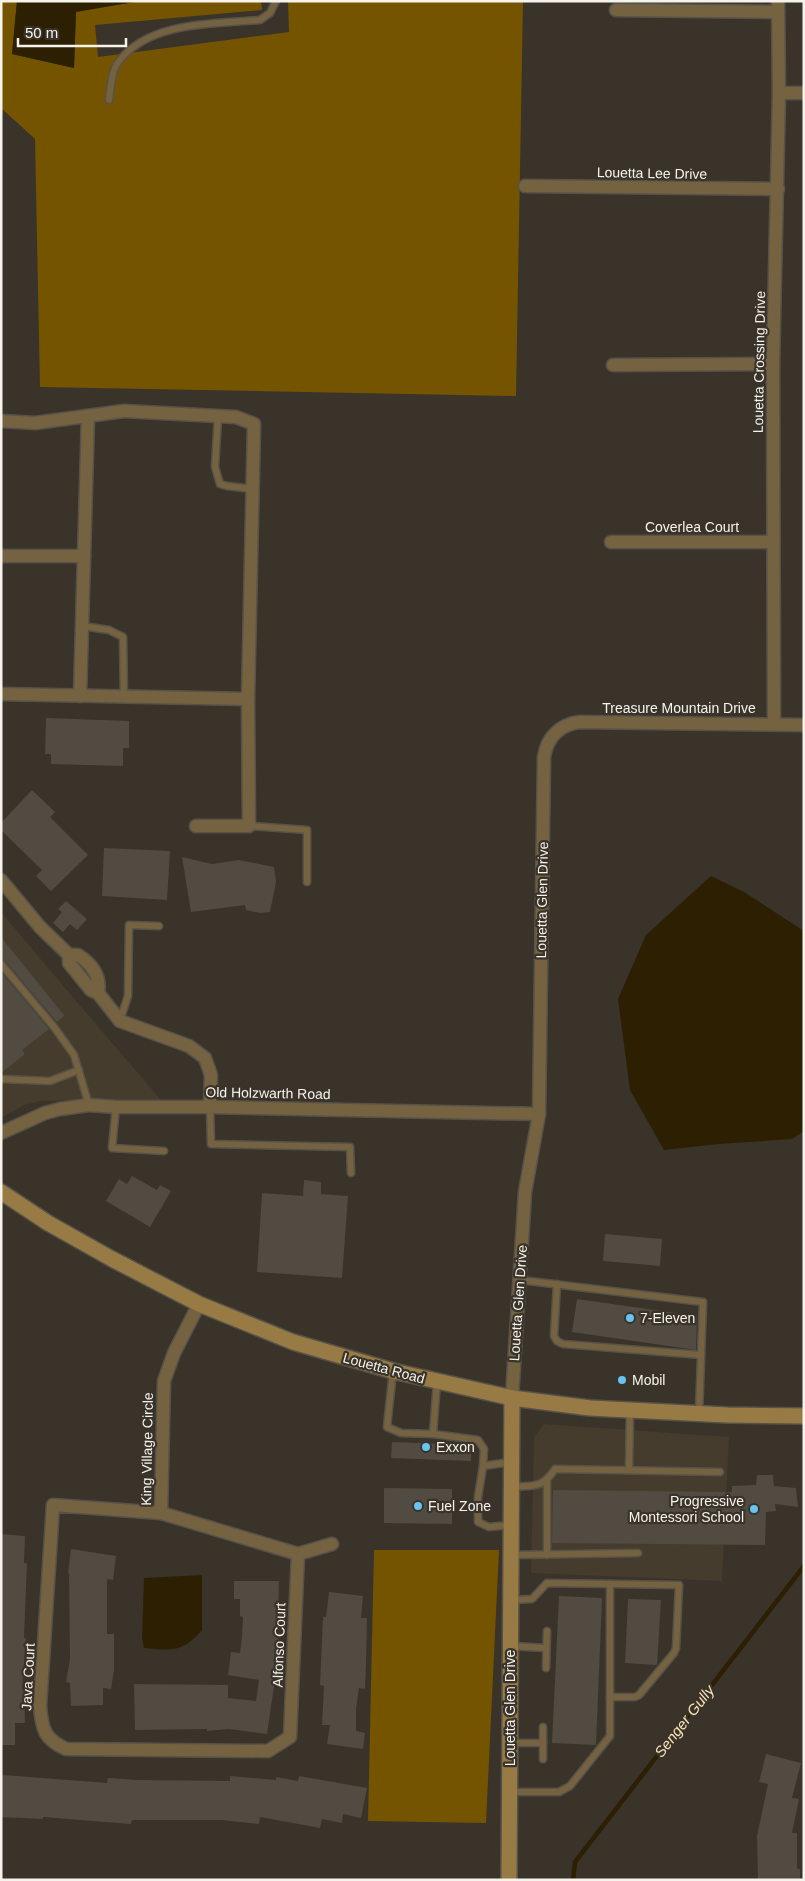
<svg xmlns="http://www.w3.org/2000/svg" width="805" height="1881" viewBox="0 0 805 1881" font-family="Arial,sans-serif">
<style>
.built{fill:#453c2d}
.forest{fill:#755400}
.water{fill:#2d1f02}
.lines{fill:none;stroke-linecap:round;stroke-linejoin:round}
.stream{stroke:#2d1f02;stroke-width:4.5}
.building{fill:#514b41}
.lane-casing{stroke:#575249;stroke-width:9}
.street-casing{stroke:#575249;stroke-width:15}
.secondary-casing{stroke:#575249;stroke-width:18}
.lane{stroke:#756240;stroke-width:6}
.street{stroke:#756240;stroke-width:12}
.secondary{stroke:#987b44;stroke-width:15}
.poi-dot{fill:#69c3f1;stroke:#39332a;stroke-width:2}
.labels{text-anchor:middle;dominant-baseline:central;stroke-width:4.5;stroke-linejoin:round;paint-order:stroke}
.street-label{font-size:14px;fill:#f6f3ec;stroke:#39332a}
.poi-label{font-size:14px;fill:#f6f3ec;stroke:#39332a;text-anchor:start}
.water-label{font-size:15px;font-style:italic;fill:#f8e1b7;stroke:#39332a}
</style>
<rect width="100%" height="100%" fill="#39332a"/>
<g class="built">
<path d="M1,912L65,988L161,1100L41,1101L24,1105L1,1118Z"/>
<path d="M544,1424L729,1437L722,1581L531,1573L534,1437Z"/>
</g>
<g class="forest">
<path d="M1,1H17L12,54L74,68L76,11L140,1H261L262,10L95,25L98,57L289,32L288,1H523L516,396L40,387L35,139L1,108Z"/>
<path d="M374,1550H499L486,1823L368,1821Z"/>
</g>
<g class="water">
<path d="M17,1H140L76,12L74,68L12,54Z"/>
<path d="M711,876L744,892L804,931V1131L792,1139L719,1144L664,1150L630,1090L618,999L646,935Z"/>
<path d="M202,1575V1630C183,1652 172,1651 144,1648L142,1638L144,1578Z"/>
</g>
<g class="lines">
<path class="stream" d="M573,1880L575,1862L804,1566"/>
</g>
<g class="building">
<path d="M46,718L129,721V748H123V766L51,764V754H45Z"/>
<path d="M32,790L55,812L50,817L88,855L51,891L36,876L42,870L1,830V823Z"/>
<path d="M104,848L170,851L167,900L102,896Z"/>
<path d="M182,857L212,864L239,860L274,867L276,882L270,912L260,913L246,910L245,905L191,912Z"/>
<path d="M66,901L87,919L77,930L70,924L63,932L53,923L62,912L58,909Z"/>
<path d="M1,937L63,1014L64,1016L57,1022L5,961L1,959Z"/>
<path d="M1,972L49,1029L22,1050L25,1054L1,1073Z"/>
<path d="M132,1176L157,1190L160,1185L171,1191L150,1227L106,1201L119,1179L127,1184Z"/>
<path d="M304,1180L321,1182V1194L348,1196L342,1278L257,1272L262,1193L303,1196Z"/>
<path d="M605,1234L662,1239L660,1266L603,1261Z"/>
<path d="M577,1299L697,1316L696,1350L572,1332Z"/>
<path d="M392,1442L471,1445V1461L391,1458Z"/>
<path d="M757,1475H773L774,1486L796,1488L798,1507L775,1504L776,1511L766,1512L765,1545L552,1543L553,1490L732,1492V1486L756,1485Z"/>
<path d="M384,1488L452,1489V1524L384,1523Z"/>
<path d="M1,1534L25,1536L24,1563H27L24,1638H26L22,1689H24L25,1723H15V1745H1Z"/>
<path d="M71,1549L116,1556L113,1580L107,1579V1634H114V1670L111,1689L103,1688V1705L71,1706L70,1683L66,1682L70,1659L69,1574L68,1573Z"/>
<path d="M234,1581H279L278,1619L276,1638H278L277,1659H278L267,1734L229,1729L207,1731V1729L135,1730L134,1684L228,1685V1698L256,1701L259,1680L228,1675L231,1652L240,1653L242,1637L243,1617L240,1616V1599H234Z"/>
<path d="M329,1592L363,1596L361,1618H367L366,1664L365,1689L359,1688L356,1709V1731L365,1733L363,1749L327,1744L330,1725H322L324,1686L320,1685L323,1617H326Z"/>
<path d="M559,1596L602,1598L596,1745L552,1743Z"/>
<path d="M628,1599L661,1600L657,1665L625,1663Z"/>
<path d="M766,1754L801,1763L792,1798L799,1799L792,1833H797V1869H800V1880H758L757,1836L768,1784L759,1782Z"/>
<path d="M4,1775L107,1783L108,1778L138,1780L230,1781V1776L276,1780V1777L298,1781L299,1776L367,1788L361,1818L343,1814L342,1823L322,1819L320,1828L260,1817L259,1824L222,1820H132L131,1824L43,1817V1819L1,1817V1776Z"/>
</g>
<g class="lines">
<g class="lane-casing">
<g id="lane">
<path d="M109,100C111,87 111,70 120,60C151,21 215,24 260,20L270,13L276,1"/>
<path d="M218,416L215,467L220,484L227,486L253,489"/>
<path d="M82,626L109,630L123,637L124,697"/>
<path d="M249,826L307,830V882"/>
<path d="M1,964L54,1027L74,1055L89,1105"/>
<path d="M120,1020L128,996L129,925L159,926"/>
<path d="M1,1079L50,1081L79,1070"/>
<path d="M116,1107L112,1148L164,1151"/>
<path d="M210,1107L211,1144L350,1147L351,1173"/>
<path d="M520,1280L703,1302L699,1413"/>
<path d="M557,1284L554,1336L557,1341L563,1344L701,1355"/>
<path d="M393,1371L387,1427L401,1433L433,1434L437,1382"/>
<path d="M433,1434L478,1440L484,1449L483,1466"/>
<path d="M629,1470L630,1411"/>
<path d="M512,1487C534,1485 542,1489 555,1469L720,1472"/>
<path d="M510,1525L489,1527L478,1522V1497L483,1466L511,1462"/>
<path d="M511,1555L638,1553"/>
<path d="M547,1555V1481"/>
<path d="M511,1600L532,1599L547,1583L679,1585L676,1648L674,1653L639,1695L635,1697H610"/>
<path d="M511,1646L546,1648"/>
<path d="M546,1668L547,1631"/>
<path d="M510,1743H543"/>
<path d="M543,1759V1727"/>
<path d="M510,1792H559L570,1786L610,1736V1584"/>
</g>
</g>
<g class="street-casing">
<g id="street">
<path d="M616,10L778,12"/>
<path d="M779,93H804"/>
<path d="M525,186L778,189"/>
<path d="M613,365L773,364"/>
<path d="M1,421L35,423L124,411L236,417L254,424L248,699L1,694"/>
<path d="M611,542H773"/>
<path d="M1,556H84"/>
<path d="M80,696L88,416"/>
<path d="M774,724L773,364L779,93L778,1"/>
<path d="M196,826H249L248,699"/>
<path d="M1,880L40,927L69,955H78C92,964 101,976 98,993"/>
<path d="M69,955V963L91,990L98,993L120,1021L189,1046L205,1058L211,1075L210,1107"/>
<path d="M1,1133L45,1113L60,1109L89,1105L116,1107H210L539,1114"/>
<path d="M512,1398L525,1192L539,1114L544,757C547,738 559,725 579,722L804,725"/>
<path d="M161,1513L164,1381L174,1353L199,1304"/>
<path d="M298,1554L290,1737L268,1751L66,1749C44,1739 42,1729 40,1706L53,1505L161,1513L298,1554L332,1544"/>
</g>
</g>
<g class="secondary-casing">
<g id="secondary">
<path d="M1,1192L48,1223L112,1259L199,1304L293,1342L393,1371L512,1398L590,1408L727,1415L804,1416"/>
<path d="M509,1880L512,1398"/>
</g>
</g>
<use href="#lane" class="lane"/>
<use href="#street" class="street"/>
<use href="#secondary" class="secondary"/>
</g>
<g class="poi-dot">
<circle cx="630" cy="1318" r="5"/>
<circle cx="622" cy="1380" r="5"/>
<circle cx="426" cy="1447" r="5"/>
<circle cx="418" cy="1506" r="5"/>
<circle cx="754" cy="1509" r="5"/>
</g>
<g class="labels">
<g class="street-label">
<text transform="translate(652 173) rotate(1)">Louetta Lee Drive</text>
<text transform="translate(759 362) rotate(-89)">Louetta Crossing Drive</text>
<text x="692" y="527">Coverlea Court</text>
<text x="679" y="708">Treasure Mountain Drive</text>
<text transform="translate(542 900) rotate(-89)">Louetta Glen Drive</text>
<text transform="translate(268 1093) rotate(1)">Old Holzwarth Road</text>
<text transform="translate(518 1303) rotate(-86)">Louetta Glen Drive</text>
<text transform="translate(384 1368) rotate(15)">Louetta Road</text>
<text transform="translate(147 1449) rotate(-89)">King Village Circle</text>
<text transform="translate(279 1645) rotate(-88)">Alfonso Court</text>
<text transform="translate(28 1677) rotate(-87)">Java Court</text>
<text transform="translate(510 1708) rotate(-90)">Louetta Glen Drive</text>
</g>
<g class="poi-label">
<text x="640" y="1318">7-Eleven</text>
<text x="632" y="1380">Mobil</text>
<text x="436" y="1447">Exxon</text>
<text x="744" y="1501" text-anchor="end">Progressive<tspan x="744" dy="16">Montessori School</tspan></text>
<text x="428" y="1506">Fuel Zone</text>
</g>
<g class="water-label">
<text transform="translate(684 1721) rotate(-52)">Senger Gully</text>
</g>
</g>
<rect width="805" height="1881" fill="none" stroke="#f6f3ec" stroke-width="5"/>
<path d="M18 38v8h108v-8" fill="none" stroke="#f6f3ec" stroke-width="2.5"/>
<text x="25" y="38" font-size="15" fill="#f6f3ec" stroke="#39332a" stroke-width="4" paint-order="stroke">50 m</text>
</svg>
